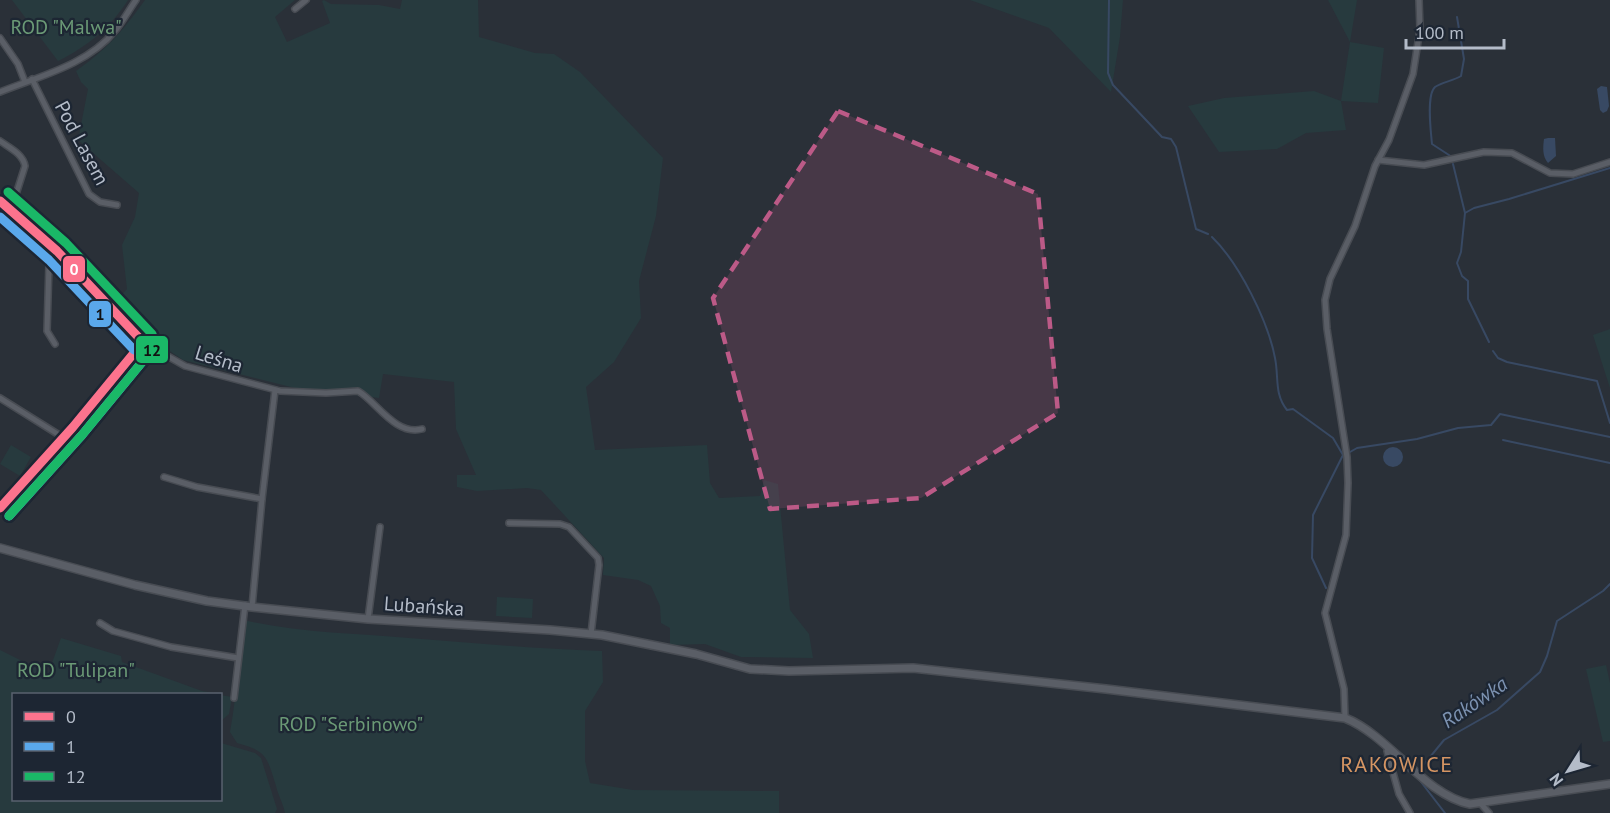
<svg xmlns="http://www.w3.org/2000/svg" width="1610" height="813" viewBox="0 0 1610 813" font-family="'PT Sans',sans-serif">
<style>
.green{fill:#273a3e}
.water{fill:#384963}
.lines{fill:none;stroke-linecap:round;stroke-linejoin:round}
.stream{stroke:#384963;stroke-width:2}
.minor-casing{stroke:#484c53;stroke-width:8}
.tertiary-casing{stroke:#484c53;stroke-width:10}
.minor{stroke:#5a5e66;stroke-width:5}
.tertiary{stroke:#5a5e66;stroke-width:7}
.bus-1-casing{stroke:#1d2633;stroke-width:14}
.bus-2-casing{stroke:#1d2633;stroke-width:14}
.bus-3-casing{stroke:#1d2633;stroke-width:14}
.bus-1{stroke:#fc738d;stroke-width:9}
.bus-2{stroke:#5aa8eb;stroke-width:9}
.bus-3{stroke:#1ab867;stroke-width:9}
.marked{fill:#bc5a87;fill-opacity:0.2;stroke:#bc5a87;stroke-width:4.5;stroke-dasharray:12 8;stroke-linejoin:round}
.labels{text-anchor:middle;dominant-baseline:central;stroke-width:4.5;stroke-linejoin:round;paint-order:stroke}
.park-label{font-size:20px;fill:#6b9a76;stroke:#1d2633}
.street-label{font-size:20px;fill:#b4bcc9;stroke:#1d2633}
.water-label{font-size:21px;font-style:italic;fill:#7c92b1;stroke:#1d2633}
.quarter-label{font-size:22px;letter-spacing:1.5px;fill:#d59563;stroke:#1d2633}
.line-badge{stroke:#1d2633;stroke-width:2}
.badge-label{font-size:16px;text-anchor:middle;font-weight:bold;fill:#fff}
.pale-badge-label{font-size:16px;text-anchor:middle;font-weight:bold;fill:#111}
</style>
<rect width="100%" height="100%" fill="#2a3038"/>
<g class="green">
<path d="M12,0H128C110,28 88,46 58,61Z"/>
<path d="M145,0H295L275,17L287,42L330,23L322,1L324,0L331,4L379,5L400,9L402,0H478L479,37L535,53L554,54L580,72L663,158L656,216L639,281L641,318L614,362L586,387L595,450L707,445L710,483L719,498L760,496L764,480L778,484L790,610L809,634L813,658L741,657L705,644L670,645V628L661,623L660,606L651,586L638,580L603,575L604,558L541,490L527,488L477,491L457,487V475H476L456,429L454,382L383,374L379,398L295,388L183,360L145,334L114,303L127,289L122,245L135,217L139,193L78,140L88,89L81,82L76,71C108,48 122,32 145,0Z"/>
<path d="M970,0H1123L1120,37L1111,92L1049,28Z"/>
<path d="M1328,0H1357L1350,42L1384,48L1378,103L1341,101L1346,130L1306,133L1277,149L1219,152L1188,106L1224,98L1314,91L1341,101L1350,42Z"/>
<path d="M1610,329V388L1593,335Z"/>
<path d="M11,445L31,457L20,476L0,464Z"/>
<path d="M497,597L533,599L532,618L496,616Z"/>
<path d="M244,620C298,633 354,633 409,638C473,643 537,649 602,651L603,682L585,711V761L590,783L633,790L779,791V813H285C283,803 278,795 276,786C267,757 267,751 237,743L230,732C237,695 238,657 244,620Z"/>
<path d="M61,638L121,656L122,662L202,691L219,694H14V800H220L221,743L255,753L261,758L277,809L275,813H0V650L48,674Z"/>
<path d="M1606,665L1610,683V741L1603,742L1586,669Z"/>
<path d="M220,695L232,697L229,714L221,721Z"/>
</g>
<g class="water">
<path d="M1601,86L1607,87L1609,106L1607,111L1603,113L1600,110L1597,89Z"/>
<path d="M1548,138H1555L1556,156L1548,163C1542,156 1543,147 1544,139Z"/>
<circle cx="1393" cy="457" r="10"/>
</g>
<g class="lines">
<g class="stream">
<path d="M1109,0L1108,73L1113,85L1162,137L1171,139L1176,147L1196,229L1208,234"/>
<path d="M1452,157L1432,144C1431,133 1426,95 1435,87C1442,82 1453,81 1461,76L1464,59L1457,17"/>
<path d="M1453,164L1465,213"/>
<path d="M1212,237C1239,263 1268,321 1275,358C1279,377 1274,394 1287,410L1293,409L1333,438L1343,455L1313,515L1312,558L1326,588"/>
<path d="M1489,342L1468,299V281L1462,276L1457,263L1461,252L1465,213L1474,208L1509,199L1610,168"/>
<path d="M1493,351L1498,358L1507,362L1597,381L1610,423"/>
<path d="M1503,440L1610,463"/>
<path d="M1350,452L1357,448L1417,439L1458,428L1491,425L1500,414L1610,437"/>
<path d="M1421,768L1444,740L1497,710L1540,672L1547,656L1557,621L1603,591L1610,584"/>
<path d="M1418,778L1445,813"/>
</g>
<g class="minor-casing">
<g id="minor">
<path d="M295,9L306,0"/>
<path d="M0,38L18,64L25,82"/>
<path d="M32,79L89,194L100,202L117,205"/>
<path d="M0,92C40,76 87,65 115,31C123,21 129,10 136,0"/>
<path d="M0,141C10,148 23,154 25,166L11,210"/>
<path d="M1378,160L1424,165L1484,152L1512,153L1550,173L1573,174L1610,162"/>
<path d="M0,201L57,251L143,342L185,366L280,391L326,393L358,391C376,401 395,436 422,429"/>
<path d="M55,344L47,331L49,264L57,251"/>
<path d="M0,398L64,438"/>
<path d="M164,477L197,487L262,499"/>
<path d="M0,508L73,427L143,342"/>
<path d="M509,523L560,524L569,527L598,558L599,565L591,634"/>
<path d="M252,607L262,499L275,390"/>
<path d="M368,619L380,527"/>
<path d="M100,623L113,631L171,647L238,658"/>
<path d="M234,698L245,605"/>
<path d="M1345,718L1344,689L1325,613L1346,535L1348,483L1347,457L1327,329L1325,300L1330,279L1355,226L1375,166L1389,140L1413,74L1420,29L1419,0"/>
<path d="M1389,748L1387,751L1399,794L1410,813"/>
<path d="M1481,804L1489,813"/>
</g>
</g>
<g class="tertiary-casing">
<path id="tertiary" d="M0,548L135,585L207,601L252,607L368,619L550,630L602,635L696,654L750,669L789,671L913,668L1106,689L1345,718C1390,736 1424,795 1470,804L1610,784"/>
</g>
<use href="#minor" class="minor"/>
<use href="#tertiary" class="tertiary"/>
<g class="bus-1-casing">
<g id="bus-1">
<path d="M0,201L57,251L143,342"/>
<path d="M0,508L73,427L143,342"/>
</g>
</g>
<g class="bus-2-casing">
<g id="bus-2">
<path d="M0,217L49,260L134,350"/>
<path d="M9,516L82,435L152,350"/>
</g>
</g>
<g class="bus-3-casing">
<path id="bus-3" d="M8,192L66,243L152,334L155,342L152,350L82,435L9,516"/>
</g>
<use href="#bus-1" class="bus-1"/>
<use href="#bus-2" class="bus-2"/>
<use href="#bus-3" class="bus-3"/>
</g>
<path class="marked" d="M838,111L1038,194L1058,413L921,498L770,509L713,298Z"/>
<g class="labels">
<g class="park-label">
<text x="66" y="27">ROD "Malwa"</text>
<text x="76" y="670">ROD "Tulipan"</text>
<text x="351" y="724">ROD "Serbinowo"</text>
</g>
<g class="street-label">
<text transform="translate(82 143) rotate(62)">Pod Lasem</text>
<text transform="translate(219 359) rotate(17)">Leśna</text>
<text transform="translate(424 606) rotate(4)">Lubańska</text>
</g>
<g class="water-label">
<text transform="translate(1474 702) rotate(-34)">Rakówka</text>
</g>
<g class="quarter-label">
<text x="1397" y="764">RAKOWICE</text>
</g>
</g>
<g class="line-badge">
<rect x="62" y="255" width="24" height="28" rx="6" fill="#fc738d"/>
<rect x="88" y="300" width="24" height="28" rx="6" fill="#5aa8eb"/>
<rect x="135" y="335" width="34" height="29" rx="6" fill="#1ab867"/>
</g>
<g class="badge-label">
<text x="74" y="275">0</text>
</g>
<g class="pale-badge-label">
<text x="100" y="320">1</text>
<text x="152" y="356">12</text>
</g>
<rect x="12" y="693" width="210" height="108" fill="#1d2633" stroke="#59626f" stroke-width="1.5"/>
<rect x="24" y="712" width="30" height="9" fill="#fc738d" stroke="#59626f" stroke-width="1.5"/>
<text x="66" y="723" font-size="18" fill="#b4bcc9">0</text>
<rect x="24" y="742" width="30" height="9" fill="#5aa8eb" stroke="#59626f" stroke-width="1.5"/>
<text x="66" y="753" font-size="18" fill="#b4bcc9">1</text>
<rect x="24" y="772" width="30" height="9" fill="#1ab867" stroke="#59626f" stroke-width="1.5"/>
<text x="66" y="783" font-size="18" fill="#b4bcc9">12</text>
<g transform="translate(1568 771) rotate(233)" stroke="#1d2633" stroke-width="4.5" paint-order="stroke">
<path d="M0-4.5L10 22L0 15L-10 22Z" fill="#b4bcc9"/>
<text y="-9" font-size="16" font-weight="bold" text-anchor="middle" fill="#b4bcc9">N</text>
</g>
<path d="M1406 39v9h98v-9" fill="none" stroke="#b4bcc9" stroke-width="3"/>
<text x="1415" y="39" font-size="18" fill="#b4bcc9" stroke="#1d2633" stroke-width="4.5" paint-order="stroke">100 m</text>
</svg>
